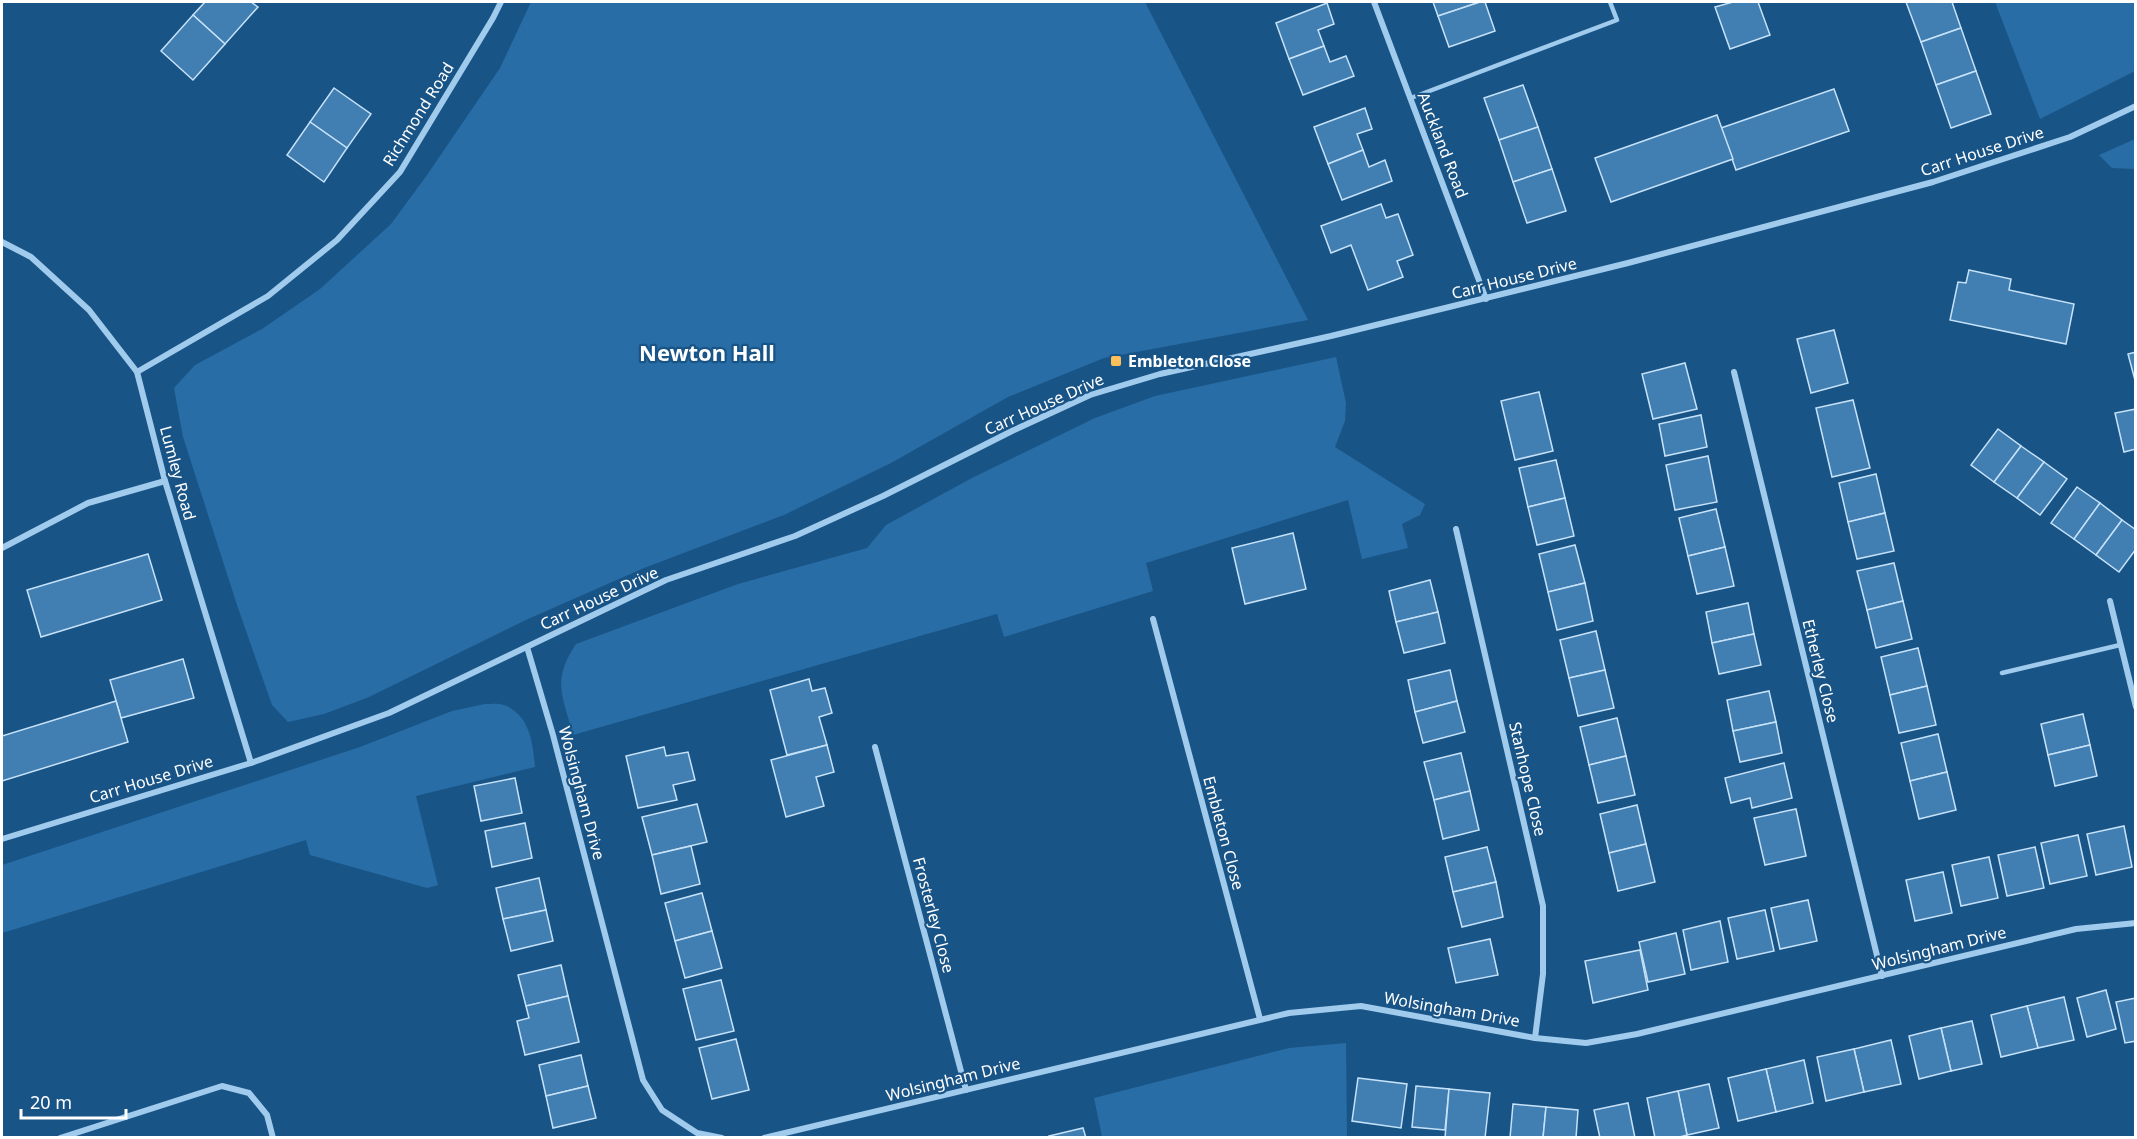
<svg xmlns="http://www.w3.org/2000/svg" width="2137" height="1139" viewBox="0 0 2137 1139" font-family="'Noto Sans',sans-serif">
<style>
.green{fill:#286da5}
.building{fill:#417eb1;stroke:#c6e2f9;stroke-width:1.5}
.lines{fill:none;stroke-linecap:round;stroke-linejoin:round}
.lane{stroke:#a0cbed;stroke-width:4.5}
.street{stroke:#a0cbed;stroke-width:6}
.poi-dot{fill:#ffc05c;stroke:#195487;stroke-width:2}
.labels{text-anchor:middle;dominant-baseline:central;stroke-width:4.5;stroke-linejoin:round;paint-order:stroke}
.street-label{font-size:16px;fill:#fff;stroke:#195487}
.poi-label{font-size:16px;font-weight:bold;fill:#fff;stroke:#195487;text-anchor:start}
.district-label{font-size:22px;font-weight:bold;fill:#fff;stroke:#195487}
</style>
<rect width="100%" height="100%" fill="#195487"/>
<g class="green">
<path d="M531,2H1145L1308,320L1104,358L1008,397L891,463L784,515L644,568L528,619L369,697L324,714L288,722L272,705L238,608L183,437L174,388L195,365L262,329L320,289L391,224L427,175L500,68Z"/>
<path d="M1995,2H2135V71L2040,119Z"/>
<path d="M2135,139V169L2112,168L2099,155Z"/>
<path d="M1336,357L1346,403L1345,421L1335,447L1425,504L1420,515L1402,524L1408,548L1362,559L1348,500L1146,563L1153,591L1004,637L997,614L573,735C563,696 551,681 576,644L738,584L867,548L886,525L970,479L1095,418L1155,396Z"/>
<path d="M485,704C491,704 499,703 504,705C530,715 533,743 535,767L416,796L438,885L427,888L310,855L306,840L2,933V865L360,747L452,711Z"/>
<path d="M1346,1043L1347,1137H1102L1094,1098L1289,1048Z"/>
</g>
<g class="building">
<path d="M205,2H251L258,7L225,44L193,15Z"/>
<path d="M1433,2H1480L1438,16Z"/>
<path d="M1480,2H1485L1495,31L1449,47L1438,16Z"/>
<path d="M1733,2H1758L1770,35L1730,49L1715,7Z"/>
<path d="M1906,2H1952L1961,28L1921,42Z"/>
<path d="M1327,3L1334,24L1318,30L1324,46L1289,59L1276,23Z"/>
<path d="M193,15L225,44L193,80L161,51Z"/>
<path d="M1961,28L1976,71L1936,85L1921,42Z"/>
<path d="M1324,46L1330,62L1346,56L1354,76L1303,95L1289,59Z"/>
<path d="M1976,71L1991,114L1951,128L1936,85Z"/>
<path d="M1523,85L1538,127L1499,140L1484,98Z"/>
<path d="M334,88L371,114L347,148L310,122Z"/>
<path d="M1834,89L1849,131L1736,170L1721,128Z"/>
<path d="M1365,108L1372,129L1357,134L1363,150L1328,164L1314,127Z"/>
<path d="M1717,115L1733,159L1611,202L1595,158Z"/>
<path d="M310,122L347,148L324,182L287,155Z"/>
<path d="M1538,127L1552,169L1513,182L1499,140Z"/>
<path d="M1363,150L1369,167L1385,160L1392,181L1342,200L1328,164Z"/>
<path d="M1552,169L1566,211L1527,223L1513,182Z"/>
<path d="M1381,204L1386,218L1398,214L1413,255L1397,261L1403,277L1368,290L1351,245L1331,253L1321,226Z"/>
<path d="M1969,270L2011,279L2009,290L2074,304L2066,344L1950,320L1958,282L1966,283Z"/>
<path d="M1834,330L1848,383L1811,393L1797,339Z"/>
<path d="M2136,352V384L2128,354Z"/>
<path d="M1685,363L1697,409L1653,419L1642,374Z"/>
<path d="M1539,392L1553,451L1515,460L1501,401Z"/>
<path d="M1853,400L1870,468L1832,477L1816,408Z"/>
<path d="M2136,409V449L2124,452L2115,413Z"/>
<path d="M1701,415L1707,447L1665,456L1659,424Z"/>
<path d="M1998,429L2021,446L1994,482L1971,465Z"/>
<path d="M2021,446L2044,462L2017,498L1994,482Z"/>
<path d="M1708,456L1717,502L1675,510L1666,465Z"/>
<path d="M1556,460L1565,498L1528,507L1519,468Z"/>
<path d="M2044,462L2067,479L2040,515L2017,498Z"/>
<path d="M1876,474L1885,513L1848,522L1839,483Z"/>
<path d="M2077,487L2100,503L2074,539L2051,523Z"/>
<path d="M1565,498L1574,536L1537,545L1528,507Z"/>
<path d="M2100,503L2122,520L2096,555L2074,539Z"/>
<path d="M1716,509L1725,547L1688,556L1679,518Z"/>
<path d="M1885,513L1894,551L1857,559L1848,522Z"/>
<path d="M2122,520L2136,530V549L2119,572L2096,555Z"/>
<path d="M1293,533L1306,589L1245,604L1232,548Z"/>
<path d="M1575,545L1585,583L1548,592L1539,554Z"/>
<path d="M1725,547L1734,586L1697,594L1688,556Z"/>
<path d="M148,554L162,600L41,637L27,590Z"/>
<path d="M1894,563L1903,601L1867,610L1857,571Z"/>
<path d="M1430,580L1438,612L1396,622L1389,591Z"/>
<path d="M1585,583L1593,621L1557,630L1548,592Z"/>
<path d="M1903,601L1912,639L1876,648L1867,610Z"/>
<path d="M1748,603L1754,634L1712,643L1706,612Z"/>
<path d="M1438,612L1445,643L1404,653L1396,622Z"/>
<path d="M1596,631L1605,670L1569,678L1560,640Z"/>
<path d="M1754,634L1761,665L1719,674L1712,643Z"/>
<path d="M1918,648L1927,686L1890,695L1881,657Z"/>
<path d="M183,659L194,698L121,718L110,680Z"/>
<path d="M1450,670L1457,701L1415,712L1408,680Z"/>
<path d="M1605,670L1614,708L1578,716L1569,678Z"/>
<path d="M809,679L812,691L825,688L832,713L819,717L827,745L787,755L770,690Z"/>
<path d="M1927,686L1936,725L1899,733L1890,695Z"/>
<path d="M1769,691L1776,722L1733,731L1727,700Z"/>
<path d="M116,701L128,742L2,781V736Z"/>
<path d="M1457,701L1465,732L1423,743L1415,712Z"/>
<path d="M2083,714L2090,745L2048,755L2041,724Z"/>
<path d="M1617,718L1626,756L1589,765L1580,727Z"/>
<path d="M1776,722L1782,753L1740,762L1733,731Z"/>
<path d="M1938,734L1947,772L1910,781L1901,743Z"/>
<path d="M827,745L834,772L816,777L824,806L786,817L771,760Z"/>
<path d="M2090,745L2097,776L2055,786L2048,755Z"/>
<path d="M664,747L666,756L688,752L695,780L673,785L677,800L638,808L626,756Z"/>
<path d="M1461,753L1470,791L1434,800L1424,762Z"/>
<path d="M1626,756L1635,795L1598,803L1589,765Z"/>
<path d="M1784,763L1792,798L1752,808L1750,798L1731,803L1725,778Z"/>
<path d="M1947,772L1956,810L1919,819L1910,781Z"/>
<path d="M515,778L522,813L481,821L474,786Z"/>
<path d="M1470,791L1479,830L1443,839L1434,800Z"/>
<path d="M697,804L707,842L652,855L642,817Z"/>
<path d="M1637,805L1646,844L1609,853L1600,814Z"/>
<path d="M1796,809L1806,856L1765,865L1754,818Z"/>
<path d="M525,823L532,858L492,867L485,831Z"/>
<path d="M2124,826L2132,867L2096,875L2087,834Z"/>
<path d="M2078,835L2087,876L2050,884L2041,843Z"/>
<path d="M1646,844L1655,882L1618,891L1609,853Z"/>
<path d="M691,846L700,884L661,894L652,855Z"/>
<path d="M1487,847L1496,882L1453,892L1445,857Z"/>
<path d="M2035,847L2044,888L2007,896L1998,855Z"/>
<path d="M1989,857L1998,898L1961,906L1952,865Z"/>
<path d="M1943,872L1952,913L1915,921L1906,880Z"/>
<path d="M539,878L546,910L503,919L496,888Z"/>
<path d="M1496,882L1503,917L1462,927L1453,892Z"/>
<path d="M702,893L712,931L675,941L665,903Z"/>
<path d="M1808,900L1817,941L1780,949L1771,908Z"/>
<path d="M546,910L553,941L511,951L503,919Z"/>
<path d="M1765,910L1774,951L1737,959L1728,918Z"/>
<path d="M1720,921L1728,962L1691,970L1683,930Z"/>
<path d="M712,931L722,968L685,978L675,941Z"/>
<path d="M1676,933L1685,974L1648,982L1639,942Z"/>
<path d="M1490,939L1498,975L1456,983L1448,948Z"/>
<path d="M1640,950L1648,990L1593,1003L1585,961Z"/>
<path d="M561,965L568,996L526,1006L518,975Z"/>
<path d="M721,980L734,1031L696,1040L683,989Z"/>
<path d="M2106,990L2116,1029L2087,1037L2077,998Z"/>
<path d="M568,996L579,1042L525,1055L517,1021L529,1018L526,1006Z"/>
<path d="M2064,997L2074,1040L2038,1048L2027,1006Z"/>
<path d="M2136,998V1041L2125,1043L2116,1002Z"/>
<path d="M2027,1006L2038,1048L2001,1057L1991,1015Z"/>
<path d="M1972,1021L1982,1064L1951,1071L1941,1028Z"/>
<path d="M1941,1028L1951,1071L1919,1079L1909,1036Z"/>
<path d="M736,1039L749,1090L712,1099L699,1048Z"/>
<path d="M1891,1040L1901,1084L1864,1092L1854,1049Z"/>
<path d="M1854,1049L1864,1092L1826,1101L1817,1057Z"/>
<path d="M581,1055L588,1086L546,1096L539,1065Z"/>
<path d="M1804,1060L1813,1103L1776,1112L1766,1069Z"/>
<path d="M1766,1069L1776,1112L1738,1121L1728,1078Z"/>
<path d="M1358,1078L1407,1084L1401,1128L1352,1121Z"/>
<path d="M1709,1084L1719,1128L1687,1135L1678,1091Z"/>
<path d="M588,1086L596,1118L553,1128L546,1096Z"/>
<path d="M1416,1086L1449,1089L1445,1130L1412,1127Z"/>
<path d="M1449,1089L1490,1093L1485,1138H1445Z"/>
<path d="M1678,1091L1687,1135L1676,1138H1655L1647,1098Z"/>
<path d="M1628,1103L1635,1138H1600L1594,1110Z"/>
<path d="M1513,1104L1546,1107L1543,1138H1510Z"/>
<path d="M1546,1107L1578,1110L1576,1138H1543Z"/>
<path d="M1083,1128L1086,1138H1050L1049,1136Z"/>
</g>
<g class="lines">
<g class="lane">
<path d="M1411,98L1617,20L1610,2"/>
<path d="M2002,673L2120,645"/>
</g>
<g class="street">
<path d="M1374,2L1486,299"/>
<path d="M2,242L31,257L89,310L137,372L165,481L251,763"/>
<path d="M137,372L268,296L337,240L400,172L493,18L501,2"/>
<path d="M1734,372L1882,976"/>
<path d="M1456,529L1543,906V974L1535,1038"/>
<path d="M2,548L88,503L165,481"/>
<path d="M2110,601L2136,707"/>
<path d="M1153,619L1260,1019"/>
<path d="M527,647L553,735L643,1080L662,1110L697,1133L722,1138"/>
<path d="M875,747L966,1090"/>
<path d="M2,839L251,763L389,713L666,580L795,536L883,496L1012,431L1090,395L1160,374L1331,336L1628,263L1933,182L2070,137L2136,106"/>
<path d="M60,1138L222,1086L249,1093L267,1115L273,1138"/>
<path d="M764,1138L1289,1013L1361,1006L1535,1038L1586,1043L1637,1034L2076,929L2136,923"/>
</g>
</g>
<rect class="poi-dot" x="1110" y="355" width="12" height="12" rx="3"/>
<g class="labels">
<g class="street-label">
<text transform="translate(418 114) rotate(-58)">Richmond Road</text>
<text transform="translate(1443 145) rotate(69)">Auckland Road</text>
<text transform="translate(1982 151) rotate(-18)">Carr House Drive</text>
<text transform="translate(1514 278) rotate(-14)">Carr House Drive</text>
<text transform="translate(1044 404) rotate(-24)">Carr House Drive</text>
<text transform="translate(178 473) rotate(75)">Lumley Road</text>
<text transform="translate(599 598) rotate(-25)">Carr House Drive</text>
<text transform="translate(1821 671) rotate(76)">Etherley Close</text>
<text transform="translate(151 779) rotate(-17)">Carr House Drive</text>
<text transform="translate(1528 779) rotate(77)">Stanhope Close</text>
<text transform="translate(582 793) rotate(75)">Wolsingham Drive</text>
<text transform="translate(1224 833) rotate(75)">Embleton Close</text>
<text transform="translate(934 915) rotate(75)">Frosterley Close</text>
<text transform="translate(1939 948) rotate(-14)">Wolsingham Drive</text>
<text transform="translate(1452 1009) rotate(10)">Wolsingham Drive</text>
<text transform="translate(953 1079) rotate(-14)">Wolsingham Drive</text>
</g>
<g class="poi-label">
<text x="1128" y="361">Embleton Close</text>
</g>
<g class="district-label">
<text x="707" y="352">Newton Hall</text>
</g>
</g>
<rect width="2137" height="1139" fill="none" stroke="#ffffff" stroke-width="6"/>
<path d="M21 1109v9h105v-9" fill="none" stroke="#ffffff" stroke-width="3"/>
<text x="30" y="1109" font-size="18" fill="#ffffff" stroke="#195487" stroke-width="4.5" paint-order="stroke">20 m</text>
</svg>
